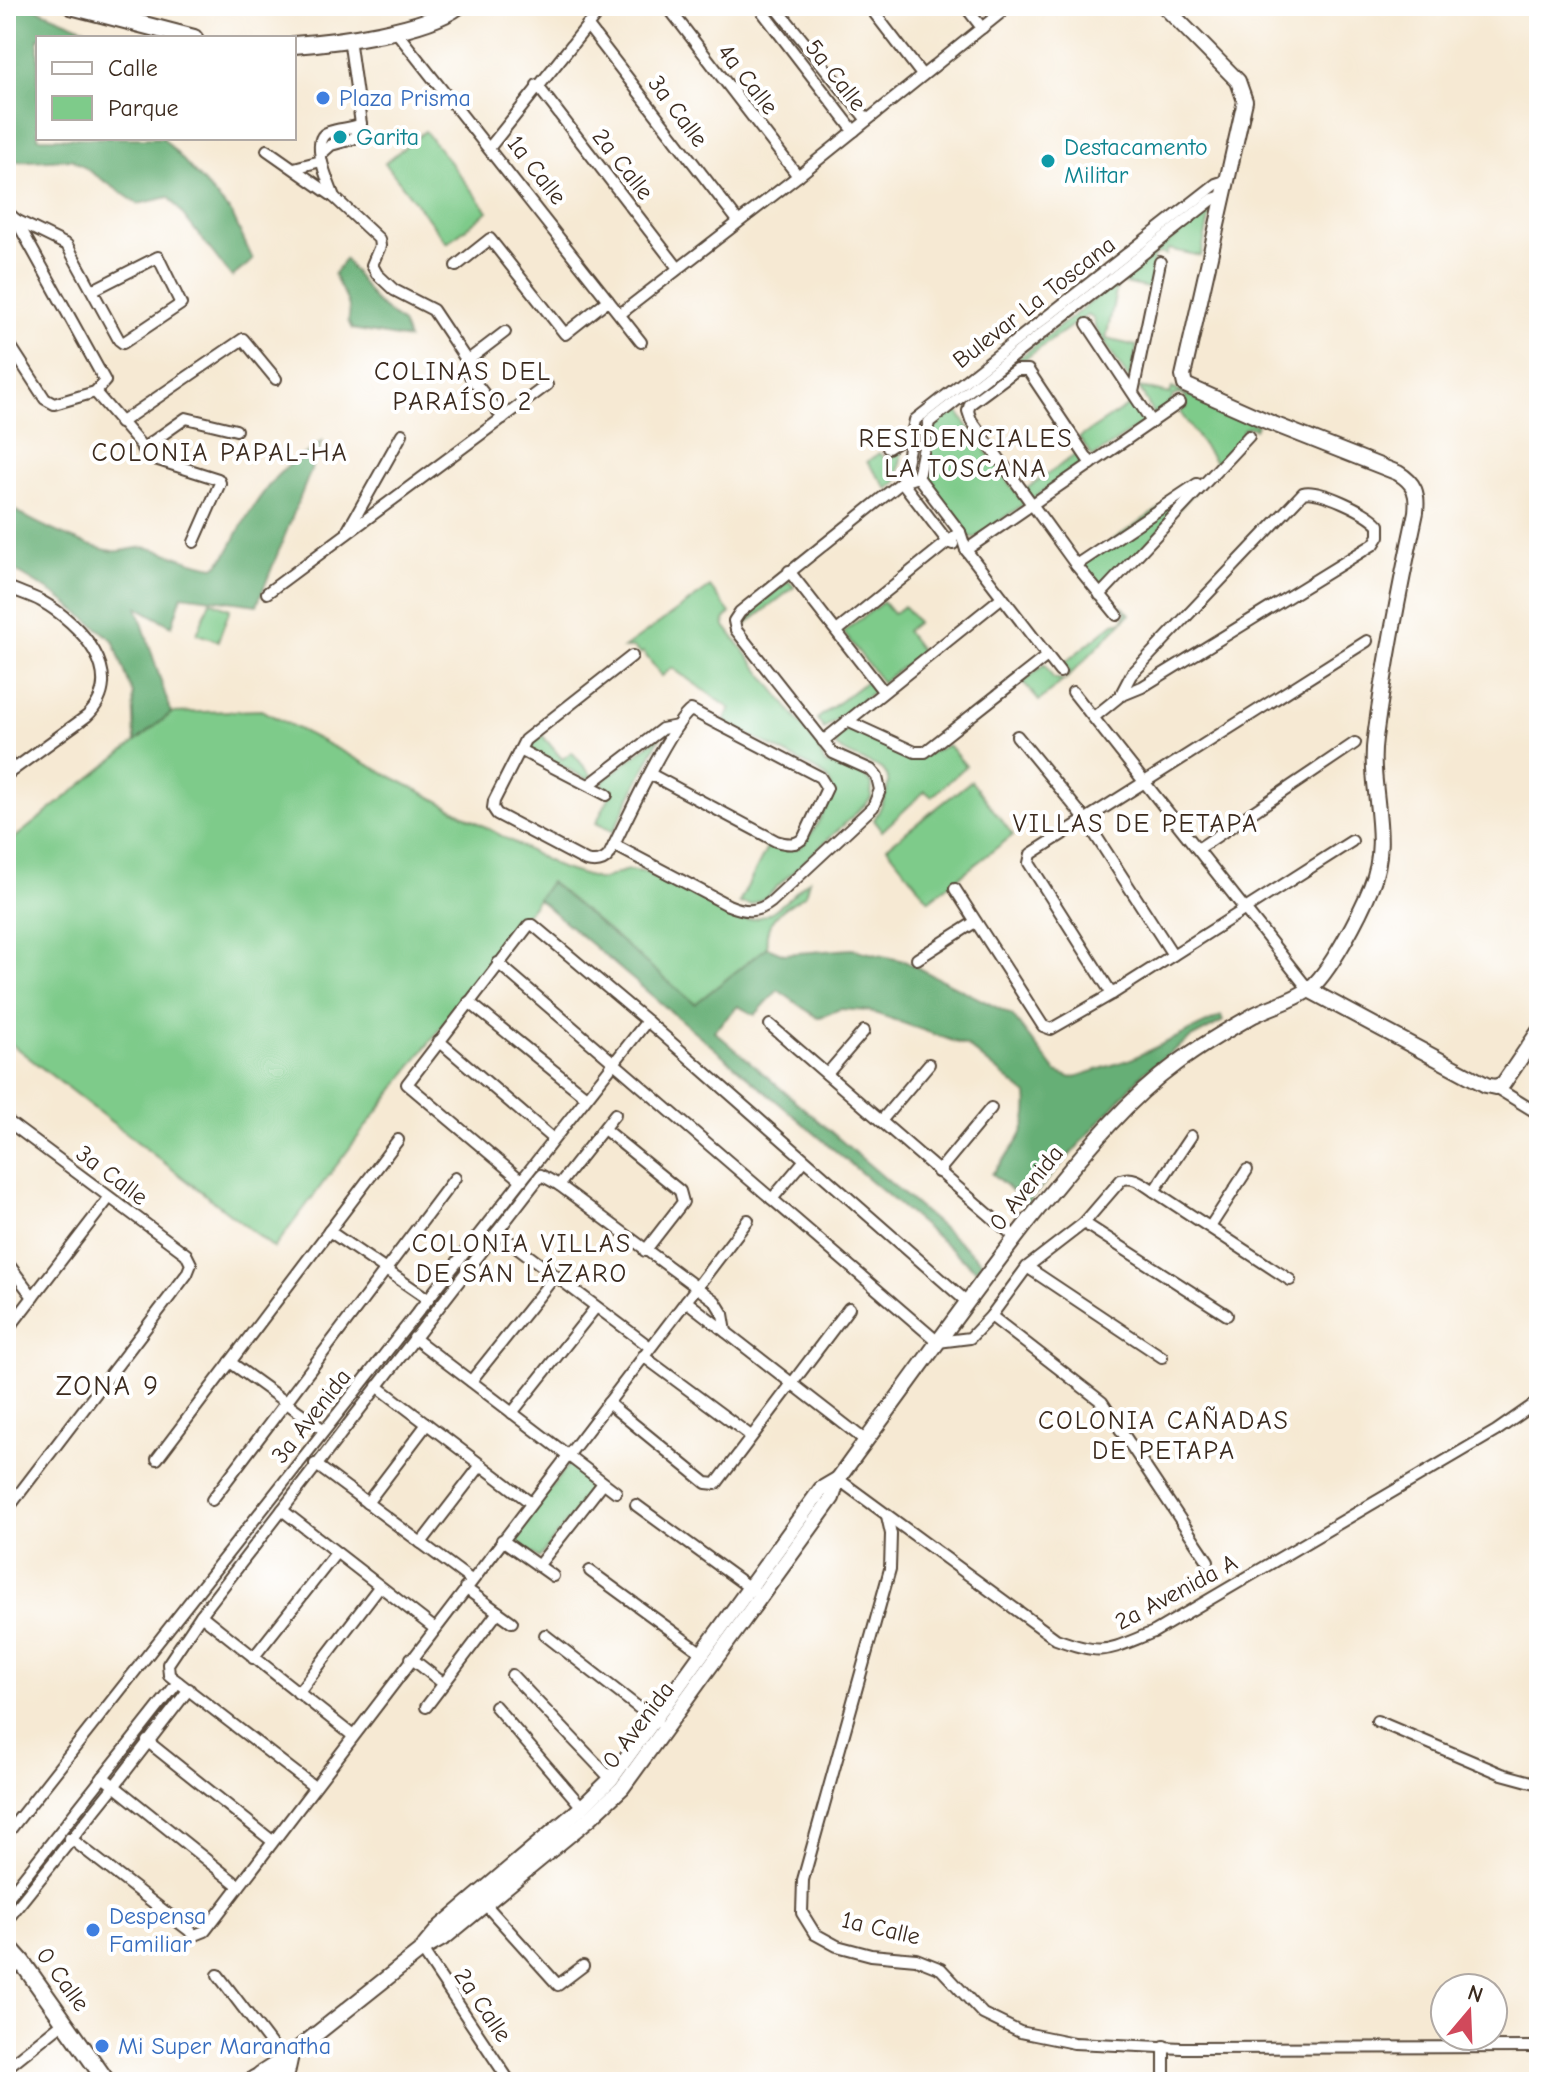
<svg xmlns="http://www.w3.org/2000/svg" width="1545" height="2088" viewBox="0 0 1545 2088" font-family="'Comic Neue',sans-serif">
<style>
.green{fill:#7ecb8a;stroke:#5c7a54;stroke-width:2}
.forest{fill:#66af76;stroke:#506c4a;stroke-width:2}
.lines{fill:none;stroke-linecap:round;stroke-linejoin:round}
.street-casing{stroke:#574739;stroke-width:14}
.secondary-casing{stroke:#574739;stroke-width:18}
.primary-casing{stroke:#574739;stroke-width:20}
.street{stroke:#fff;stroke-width:10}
.secondary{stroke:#fff;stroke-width:14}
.primary{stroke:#fff;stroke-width:16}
.shop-dot{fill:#3f7fe0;stroke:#fff;stroke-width:3}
.culture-dot{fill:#0f9aa8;stroke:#fff;stroke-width:3}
.labels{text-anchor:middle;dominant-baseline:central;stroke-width:8;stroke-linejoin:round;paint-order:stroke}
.street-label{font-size:24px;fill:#3b2a1e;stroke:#fff}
.shop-label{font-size:24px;fill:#366cbe;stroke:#fff;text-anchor:start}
.culture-label{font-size:24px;fill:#0d838f;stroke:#fff;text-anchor:start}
.neighbourhood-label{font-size:26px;letter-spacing:2px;fill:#3b2a1e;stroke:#fff}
.quarter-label{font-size:28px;letter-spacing:2px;fill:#3b2a1e;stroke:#fff}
</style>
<rect width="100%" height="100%" fill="#fff"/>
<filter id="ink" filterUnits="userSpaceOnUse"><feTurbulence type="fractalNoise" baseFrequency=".0125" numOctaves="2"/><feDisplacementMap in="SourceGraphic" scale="16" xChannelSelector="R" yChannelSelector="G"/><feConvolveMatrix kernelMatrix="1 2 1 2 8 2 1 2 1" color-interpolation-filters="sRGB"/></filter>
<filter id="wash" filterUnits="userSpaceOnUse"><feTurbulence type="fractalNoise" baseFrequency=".006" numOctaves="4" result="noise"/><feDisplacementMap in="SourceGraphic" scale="32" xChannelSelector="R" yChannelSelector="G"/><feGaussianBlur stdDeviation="1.8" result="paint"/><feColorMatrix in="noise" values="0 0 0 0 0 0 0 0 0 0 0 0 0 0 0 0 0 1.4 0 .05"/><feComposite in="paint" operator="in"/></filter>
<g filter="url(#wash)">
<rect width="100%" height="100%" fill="#f6e9d3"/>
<g class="green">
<path d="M425,131L488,211L447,243L385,163Z"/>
<path d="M1211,209L1201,256L1168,249L1166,255L1160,253L1153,257L1154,268L1149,288L1118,282L1106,339L1137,346L1130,381L1095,328L1094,319L1087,315L955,408L1024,504L975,538L968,536L924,478L935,423Z"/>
<path d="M1139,387L1170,394L1172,388L1257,425L1255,429L1249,427L1243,429L1241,440L1216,464L1180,412L1187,407L1185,396L1179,394L1173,396L1170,405L1154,415Z"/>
<path d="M1132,403L1145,422L1093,457L1079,438Z"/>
<path d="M898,451L902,452L897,482L888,489L867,462L879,453L884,458H891Z"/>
<path d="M1078,453L1084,463L1032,499L1026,489Z"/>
<path d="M1212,473L1100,595L1076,565Z"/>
<path d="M789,581L794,587L744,626L739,620Z"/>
<path d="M710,587L730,613L724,620L725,626L817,745L825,764L860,771L872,784L871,798L867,803L766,897L751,905L739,903L769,844C779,847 790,852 800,847C808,843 830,803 831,793C833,784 827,777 820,772L724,721L731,709L672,668L662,676L643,652L640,654L634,648H624Z"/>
<path d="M210,601L230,609L218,641L197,634Z"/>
<path d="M883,602L893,614L904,606L917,622L906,631L922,652L882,682L843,632Z"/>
<path d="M1121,605L1130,614L1067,678L1069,670L1063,664L1114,623L1123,621L1126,613Z"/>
<path d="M1045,664L1053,678L1064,680L1039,701L1023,682Z"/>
<path d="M867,681L874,691L824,729L817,719Z"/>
<path d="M261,710L433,798L560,868L600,880L627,870L645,872L744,920C772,920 789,897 809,880L805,895C784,908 763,918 767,947L695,1004L550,883L274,1248L6,1040V845L172,713Z"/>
<path d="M850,729L918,758L948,745L966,766L932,797L925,791L882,831L874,820C909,757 873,773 836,747L837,736Z"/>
<path d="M542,735L562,759L572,752L592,776L587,779L531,750L532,744Z"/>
<path d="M661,735L613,832L596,823L612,792L603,787V781Z"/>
<path d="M971,781L1013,835L929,900L887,847Z"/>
<path d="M569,1464L596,1484L539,1558L512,1538Z"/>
</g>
<g class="forest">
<path d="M6,6H30L107,38H38V138H163L232,214L253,260L232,277L169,197L138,204L72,159L6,162Z"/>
<path d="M345,259L375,301L402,323L408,339L352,329L348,321C354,303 340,292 334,274Z"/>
<path d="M323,440L257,605L182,595L172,626L137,607L171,713L135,742L133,694L113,640L56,595L6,565V504C26,520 88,548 113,551C125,553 138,545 149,548C172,553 191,564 214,567C229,557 233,540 242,525C251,510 263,492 275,478C289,462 308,455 323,440Z"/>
<path d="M550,882L695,1004L767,947L784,954L852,949L904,961L1012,1015L1056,1072L1072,1078L1131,1059L1221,1016L1223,1021L1191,1038L1144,1072L1027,1203L992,1174C1014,1147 1031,1132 1027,1095L967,1046L869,1011L840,1009L818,1018L778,990L755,1015L738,1006L714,1031L982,1262L976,1270L538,899Z"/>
</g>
</g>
<g filter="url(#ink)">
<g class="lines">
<g class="street-casing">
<g id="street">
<path d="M667,6L798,176"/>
<path d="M758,6L854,131"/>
<path d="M775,6L867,120"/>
<path d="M869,6L922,75"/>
<path d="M965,6L982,28"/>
<path d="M587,25L738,221"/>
<path d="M394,29L641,342"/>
<path d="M537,85L678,268"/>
<path d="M490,147L603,6"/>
<path d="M267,150L334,197L379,239L380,246L372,265L377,274L394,290L433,310L467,361L470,376L503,418"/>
<path d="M321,154L331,145L353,139L361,124L349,38"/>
<path d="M294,168L321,161"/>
<path d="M334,197C329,183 308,138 329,132C340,128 351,129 361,124"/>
<path d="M6,211L16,220L105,381L95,392L54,404L45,399L6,339"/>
<path d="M16,220L67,245L119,340L123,343L181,304L158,257L93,290"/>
<path d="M456,266L490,239L565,334L608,300"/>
<path d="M620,314L798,176L1009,6"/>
<path d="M1087,324L1152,422"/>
<path d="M467,361L505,332"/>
<path d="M95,392L152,458L218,479L220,483L194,542"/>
<path d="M1133,392L1160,262"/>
<path d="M120,423L243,339L276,379"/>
<path d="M888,448L912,433"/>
<path d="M142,449L186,418L236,430"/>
<path d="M1091,464L1028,370H1016L970,404L968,411L971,420L1076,565L1117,615"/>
<path d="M918,477L929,422L1213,199L1225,195"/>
<path d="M918,477L960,532L966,550L1060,672"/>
<path d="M902,482L915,420L1216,184L1228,180"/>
<path d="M902,482L948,542L953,544"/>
<path d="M348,530L402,434"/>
<path d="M966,550L1179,403"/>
<path d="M1076,565L1197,484"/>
<path d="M789,571L883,691"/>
<path d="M6,586C17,592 30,595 41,601C80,623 129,675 87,716L6,775"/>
<path d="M267,593L547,385"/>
<path d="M1100,595L1249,436"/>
<path d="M837,631L960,532"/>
<path d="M632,656L525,740L494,801L493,808L497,814L586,861C594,863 603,863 609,855C622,829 671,723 691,710L820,777L827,788L804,837C797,846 786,844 776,841L650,774"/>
<path d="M1073,692L1309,990"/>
<path d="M1094,717L1120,696L1142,687L1374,544L1379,536V525C1368,512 1318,488 1303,493L1131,675L1120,696"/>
<path d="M847,721L915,752H925L1047,656"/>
<path d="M1017,736L1085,819L1173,955"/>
<path d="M823,741L1001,598"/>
<path d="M520,750L607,795"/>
<path d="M6,759L14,769"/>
<path d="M589,785L662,729L677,726"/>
<path d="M614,845L728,905C745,912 757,913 771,902L873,807L880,790L877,777L871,770L833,753L736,630L734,621L740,612L902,482L918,477"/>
<path d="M1198,849L1355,743"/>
<path d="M955,889L1043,1026L1051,1029L1112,994L1352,841"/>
<path d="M917,959L975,922"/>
<path d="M498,963L938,1342L970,1338L991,1316L1027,1267L1084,1223L1121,1180C1134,1175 1143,1184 1154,1191L1290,1280"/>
<path d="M1112,994L1029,863L1031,854L1367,641"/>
<path d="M469,1002L586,1097"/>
<path d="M770,1025L1016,1238"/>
<path d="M439,1041L553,1139"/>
<path d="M827,1074L864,1031"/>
<path d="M1495,1087L1539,1114"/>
<path d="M6,1120L186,1254L191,1264L187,1274L6,1511"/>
<path d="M881,1121L929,1064"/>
<path d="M604,1129L680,1191L683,1202L645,1251"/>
<path d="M938,1172L991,1108"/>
<path d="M521,1180L407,1084L529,925H533L647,1021L967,1302"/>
<path d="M559,1185L615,1114"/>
<path d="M1154,1191L1191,1136"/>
<path d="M772,1199L804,1161"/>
<path d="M1084,1223L1227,1315"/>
<path d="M1210,1227L1247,1170"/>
<path d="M329,1231L428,1299"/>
<path d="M497,1232L650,1347"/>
<path d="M6,1261L33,1297"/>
<path d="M1027,1267L1162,1357"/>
<path d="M686,1301L866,1441"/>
<path d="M991,1316L1102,1402L1208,1561"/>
<path d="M6,1332L109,1198"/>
<path d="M414,1338L616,1492"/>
<path d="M643,1356L751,1436"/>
<path d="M230,1362L324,1430"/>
<path d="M471,1381L555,1276"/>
<path d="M377,1386L531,1503"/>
<path d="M608,1403L706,1483L716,1484L849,1308"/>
<path d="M512,1413L596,1307"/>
<path d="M157,1459L398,1140"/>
<path d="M315,1464L471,1580"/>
<path d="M838,1479L1056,1639C1105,1657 1107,1650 1154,1632L1496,1431L1539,1401"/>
<path d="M212,1500L455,1178"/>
<path d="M367,1503L427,1424"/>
<path d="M636,1505L754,1591"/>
<path d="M282,1510L434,1628"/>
<path d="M887,1516L891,1534L890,1569L803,1880L802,1913L815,1934L837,1946L871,1955L916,1959L941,1969L983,2014L1020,2032L1074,2043L1182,2048L1539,2047"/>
<path d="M502,1540L553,1576"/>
<path d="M421,1543L481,1465"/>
<path d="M538,1566L603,1483"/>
<path d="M590,1571L702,1653"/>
<path d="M465,1588L512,1622"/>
<path d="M201,1615L352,1735"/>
<path d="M545,1635L657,1722"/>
<path d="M253,1658L336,1553"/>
<path d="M411,1658L444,1684"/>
<path d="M512,1675L611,1779"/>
<path d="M298,1693L379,1587"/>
<path d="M495,1706L582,1807"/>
<path d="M426,1707L498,1612"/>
<path d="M1377,1721L1502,1774L1539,1784"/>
<path d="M147,1741L271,1840"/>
<path d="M103,1777L239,1886"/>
<path d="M313,1786L169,1675L168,1664L201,1615L541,1175L559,1185L715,1301L723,1314L726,1332"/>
<path d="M6,1835L647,1021"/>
<path d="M70,1838L195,1935L205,1931L748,1220"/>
<path d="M6,1900L178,1682"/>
<path d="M485,1904L558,1985L583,1966"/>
<path d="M6,1921L115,1785L189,1689"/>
<path d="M422,1950L510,2082"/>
<path d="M6,1975L22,1962"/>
<path d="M218,1975L283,2060"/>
<path d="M6,2068L65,2021"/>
<path d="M1164,2082V2046"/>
</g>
</g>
<g class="secondary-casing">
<g id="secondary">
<path d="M1309,990L1486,1085L1495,1087L1503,1084L1539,1031"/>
<path d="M425,1945L440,1927L582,1807L611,1779L821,1489L838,1479"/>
<path d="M260,2074L290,2055L422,1950L445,1937L590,1818L622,1788L832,1498L838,1479L856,1454C939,1343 1017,1226 1110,1124C1156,1074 1195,1048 1254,1015C1271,1006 1293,1001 1308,990C1329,975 1361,912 1371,887C1392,839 1368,787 1375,738C1385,663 1400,586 1416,512C1418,494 1415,483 1398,473L1271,423L1185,385L1183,376L1245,101L1238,81L1164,6"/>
</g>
</g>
<g class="primary-casing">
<g id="primary">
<path d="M71,6L194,38"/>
<path d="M294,45C336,42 425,31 458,6"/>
<path d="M6,1944L22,1962L107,2082"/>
<path d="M285,2078L290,2055"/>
<path d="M250,2082C262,2073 276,2071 287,2082"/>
</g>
</g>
<use href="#street" class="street"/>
<use href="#secondary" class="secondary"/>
<use href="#primary" class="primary"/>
</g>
</g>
<g class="shop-dot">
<circle cx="323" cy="98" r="8"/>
<circle cx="93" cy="1930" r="8"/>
<circle cx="102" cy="2046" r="8"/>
</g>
<g class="culture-dot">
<circle cx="340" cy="137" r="8"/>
<circle cx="1048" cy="161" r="8"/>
</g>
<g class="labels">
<g class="street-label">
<text transform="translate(836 75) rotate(52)">5a Calle</text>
<text transform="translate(748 79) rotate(52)">4a Calle</text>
<text transform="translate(678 111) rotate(53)">3a Calle</text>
<text transform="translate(623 164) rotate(52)">2a Calle</text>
<text transform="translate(537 170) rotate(52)">1a Calle</text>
<text transform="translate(1034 302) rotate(-38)">Bulevar La Toscana</text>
<text transform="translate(112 1175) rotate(37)">3a Calle</text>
<text transform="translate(1026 1188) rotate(-51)">0 Avenida</text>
<text transform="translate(311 1416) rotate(-52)">3a Avenida</text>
<text transform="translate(1176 1592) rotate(-28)">2a Avenida A</text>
<text transform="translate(638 1725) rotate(-53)">0 Avenida</text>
<text transform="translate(881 1928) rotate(13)">1a Calle</text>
<text transform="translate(63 1979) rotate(54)">0 Calle</text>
<text transform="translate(483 2005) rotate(56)">2a Calle</text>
</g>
<g class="shop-label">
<text x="339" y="98">Plaza Prisma</text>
<text x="109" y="1916">Despensa<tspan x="109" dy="28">Familiar</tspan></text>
<text x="118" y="2046">Mi Super Maranatha</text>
</g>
<g class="culture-label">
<text x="356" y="137">Garita</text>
<text x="1064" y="147">Destacamento<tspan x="1064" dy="28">Militar</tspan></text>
</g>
<g class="neighbourhood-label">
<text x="463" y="372">COLINAS DEL<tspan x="463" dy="30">PARAÍSO 2</tspan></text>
<text x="966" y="439">RESIDENCIALES<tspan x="966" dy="30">LA TOSCANA</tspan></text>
<text x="220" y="453">COLONIA PAPAL-HA</text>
<text x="1136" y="824">VILLAS DE PETAPA</text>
<text x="522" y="1244">COLONIA VILLAS<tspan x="522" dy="30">DE SAN LÁZARO</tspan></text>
<text x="1164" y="1421">COLONIA CAÑADAS<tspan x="1164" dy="30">DE PETAPA</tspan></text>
</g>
<g class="quarter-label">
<text x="108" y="1386">ZONA 9</text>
</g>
</g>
<rect width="1545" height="2088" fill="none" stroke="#fff" stroke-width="32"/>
<rect x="36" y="36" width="260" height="104" fill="#ffffff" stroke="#b1aaa5" stroke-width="2"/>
<rect x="52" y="62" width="40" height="12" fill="#ffffff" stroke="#b1aaa5" stroke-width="2"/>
<text x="108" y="76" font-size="24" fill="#3b2a1e">Calle</text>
<rect x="52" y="96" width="40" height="24" fill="#7ecb8a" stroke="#b1aaa5" stroke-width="2"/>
<text x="108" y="116" font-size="24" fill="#3b2a1e">Parque</text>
<g transform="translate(1469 2012) rotate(19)"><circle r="38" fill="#ffffff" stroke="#b1aaa5" stroke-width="2"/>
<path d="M0-6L14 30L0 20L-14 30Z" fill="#d1495b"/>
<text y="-12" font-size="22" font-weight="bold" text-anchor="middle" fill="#3b2a1e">N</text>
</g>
</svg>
